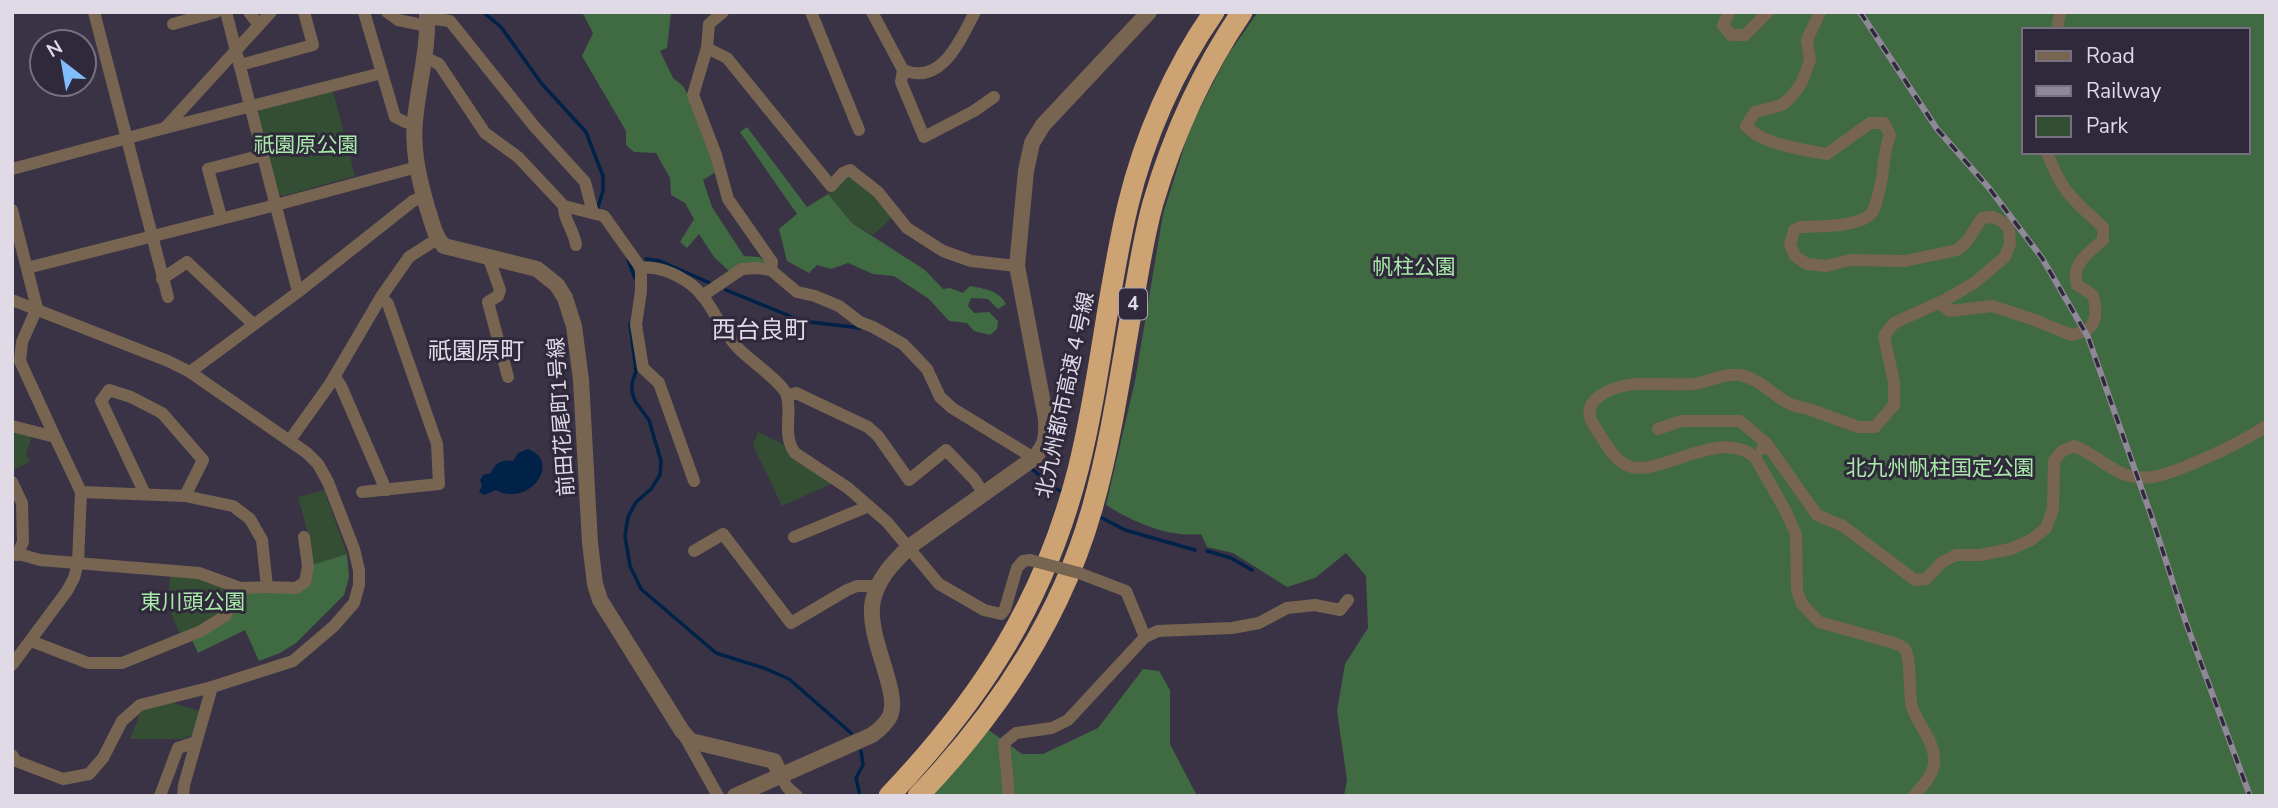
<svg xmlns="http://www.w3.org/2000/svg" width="2278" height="808" viewBox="0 0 2278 808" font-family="'Nunito Sans','Noto Sans JP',sans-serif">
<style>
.green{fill:#344e34}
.forest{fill:#406a41;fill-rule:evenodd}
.water{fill:#002249}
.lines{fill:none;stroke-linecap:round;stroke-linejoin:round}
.stream{stroke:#002249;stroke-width:3.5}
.minor{stroke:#776552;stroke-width:12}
.tertiary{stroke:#776552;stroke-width:16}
.motorway{stroke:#cea373;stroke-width:21}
.rail-casing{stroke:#8e8898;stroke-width:6}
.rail{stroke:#30293b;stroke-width:3.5;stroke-dasharray:10;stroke-linecap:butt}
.minor-bridge{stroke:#776552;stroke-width:12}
.labels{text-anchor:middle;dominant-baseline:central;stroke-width:6;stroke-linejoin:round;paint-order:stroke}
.shield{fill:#30293b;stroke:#aaa5b3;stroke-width:2}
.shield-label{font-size:19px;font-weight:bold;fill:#dfdae6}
.park-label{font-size:21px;fill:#a8eaa8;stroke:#30293b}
.street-label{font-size:21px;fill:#dfdae6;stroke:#30293b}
.quarter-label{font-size:24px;fill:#dfdae6;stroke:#30293b}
</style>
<rect width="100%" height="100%" fill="#3a3346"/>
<g class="green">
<path d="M333,91L355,176L283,196L277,193L257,114L260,109Z"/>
<path d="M848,175L877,196L893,217L873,235L852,223L828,194Z"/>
<path d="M12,431L32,435L26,454L30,462L13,470Z"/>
<path d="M758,432L785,445L831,484L782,506L753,445Z"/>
<path d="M324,490L347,554L312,565L309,537L298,497Z"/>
<path d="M170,576L199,577L233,590L222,612L211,620L180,634L168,606Z"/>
<path d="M166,701L200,711L197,732L183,739H130L143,706Z"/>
</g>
<g class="forest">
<path d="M582,12H671L667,48L660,51L673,78L683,86L688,95L716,172L703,180L712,207L744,256L759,257L767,262V266L730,272L714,257L699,234L687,248L680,242L694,219L685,203L671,195L670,178L656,153L634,152L626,145V131L582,56L593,33Z"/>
<path d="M1258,12H2266V796H1344L1347,780L1337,711L1345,664L1368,628L1366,576L1346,553L1315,578L1287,587L1233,553L1207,547L1201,534C1169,538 1133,522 1106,505L1135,381L1163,214L1190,128L1227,56ZM2024,30H2248V152H2024Z"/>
<path d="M747,127L807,207L828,194L852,223L925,270L943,289L950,288L963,293L970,286C984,289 999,290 1006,304L998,309L988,299L971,298L968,306L974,313L989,312L998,321L997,329L990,335L974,331L967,323L949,321L929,299L894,276L873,274L848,263L831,269L817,265L809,273L787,261L779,229L797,214L740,132Z"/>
<path d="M347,554L349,577L344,595L296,643L280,653L259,661L245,630L198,653L191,638L202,634L242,591H297L312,565Z"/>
<path d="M1143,669L1159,671L1170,690V744L1196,794L1199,796H925L986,728L1022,754H1043L1098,728Z"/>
</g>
<path class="water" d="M528,449C563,462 528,508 496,490L484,495L479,492L482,486L480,480L483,475L491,473C495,463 502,459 513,461L518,453Z"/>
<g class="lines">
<g class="stream">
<path d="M483,12L501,27L542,84L586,132L603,176V191L598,207L599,212"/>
<path d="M646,259L660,261L710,283"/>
<path d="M628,260L635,278"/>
<path d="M726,290L802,321L860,328"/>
<path d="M630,324L636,371L632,383V392L635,401L649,420L661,461L660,475L651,489L636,502L628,517L625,536L630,566L641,589L716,653L764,668L789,679L851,733"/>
<path d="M1033,470L1054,488L1063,492"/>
<path d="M1098,516L1125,530L1195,550"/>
<path d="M1207,551L1231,558L1252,570"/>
<path d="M860,796L856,778L863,765L861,751"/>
</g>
<g class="minor">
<path d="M94,12L168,297"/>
<path d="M226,12L298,292"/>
<path d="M249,12L259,25"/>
<path d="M364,12L395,117L405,122L414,123"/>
<path d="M387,12L398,20L427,26"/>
<path d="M723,12L709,24L707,48L693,95L716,155L728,199L772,262L771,270"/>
<path d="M811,12L859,130"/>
<path d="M872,12L903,70C942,86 960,40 975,12"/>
<path d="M1729,12L1723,25L1731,35H1745L1768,12"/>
<path d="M1820,12L1807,40L1810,60L1802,82L1793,95L1782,105L1755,112L1746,126C1762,144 1803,150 1827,154L1870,123H1884L1890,135C1884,150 1884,163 1882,178C1880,187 1877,203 1873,211C1863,228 1818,226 1800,227L1794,230L1790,245L1795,256L1807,264L1826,266L1850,260L1905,261L1957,250L1967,241L1982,218L1993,217L2003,222L2009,229L2010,244L2005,257L1974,283L1945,300L1894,323L1884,336L1894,383V405L1875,427H1858L1806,408C1780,407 1766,380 1740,375C1723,373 1709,382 1693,384C1670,386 1645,381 1623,386C1606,390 1580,402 1593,424C1602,437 1612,458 1626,465C1657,481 1716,426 1755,457L1785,510L1796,534L1797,591L1802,604L1819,622L1894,643C1897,645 1901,645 1904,648C1912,656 1908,693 1912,707C1919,727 1936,742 1934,763C1933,776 1922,786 1914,796"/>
<path d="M427,18L450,21L534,126L585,182L593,213"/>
<path d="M173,24L216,12"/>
<path d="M2057,30L2060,12"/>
<path d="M707,48L727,58L831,186L843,173L850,170L878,192L907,228L943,251L971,261L1017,266"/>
<path d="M424,57L439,64L485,133L518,157L564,206C563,219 574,230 576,245"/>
<path d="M240,65L313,45L304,12"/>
<path d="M903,70L901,82L924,137L974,111L994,97"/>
<path d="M165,128L271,12"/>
<path d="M12,169L165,128L382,73"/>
<path d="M564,206L604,216L641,268V291L636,325L643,368L659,383L694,481"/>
<path d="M12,210L37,308L22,342L20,361L55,437"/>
<path d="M221,217L208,169L263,155"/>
<path d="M488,256L500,290L498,296L488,302L508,377"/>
<path d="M27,268L276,205L417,167"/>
<path d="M641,268C656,266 673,273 686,281C710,295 719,329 738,348C749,360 784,383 787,396C792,415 782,435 795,453L848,488L887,522L939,584L984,610L1001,614L1005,609L1017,568L1023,561L1030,560"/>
<path d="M162,279L187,262L253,324"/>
<path d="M702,296L742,269L757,268L771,270L797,292L815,296L839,306L860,322L873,327L903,344L927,369L940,397L952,408L1034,458"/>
<path d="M12,300L168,361L190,372L307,453L318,464L328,482L354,549L359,570V585L354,603L334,626L293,661L212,687"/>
<path d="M1940,303L1950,311L1992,306L2035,320L2071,335C2076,334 2084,332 2088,329C2098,322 2096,305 2093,295L2077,285C2071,264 2088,253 2103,240V227C2073,200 2061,191 2047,152"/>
<path d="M190,372L298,292L413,201L424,196"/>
<path d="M335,377L341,386L386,490"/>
<path d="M787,396L796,393L868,427L878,436L909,480L946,450L974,479L984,494"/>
<path d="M12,426L55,437L81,492L78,563L74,578L67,591L12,665"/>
<path d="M1658,429L1681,421H1740L1766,443L1762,449"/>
<path d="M290,440L330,384L381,297L409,257L437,239"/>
<path d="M1766,443L1817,515L1843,526L1915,580L1926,579L1942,562L1956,555H1980L2011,549L2031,540L2046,528L2053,509L2054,461L2062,451L2074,446C2093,453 2107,468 2126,475C2133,477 2145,478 2153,477C2180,472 2243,442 2266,426"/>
<path d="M12,482L22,503L23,542L17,555"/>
<path d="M362,492L439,484L437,444L388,304L381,297"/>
<path d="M145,494L101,401L109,390L131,397L162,413L203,460L185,496"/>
<path d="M794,537L869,506"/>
<path d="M694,551L723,534L791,623L847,590L857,586H878"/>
<path d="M12,552L40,560L199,573L240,588"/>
<path d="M1079,573L1126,591L1145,637"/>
<path d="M267,587L296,588L305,582L308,566L304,537"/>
<path d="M31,641L88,663H122L201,631L225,616L240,588L267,587L262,540L250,519L233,506L185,496L81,492"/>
<path d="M684,735L718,796"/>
<path d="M12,755L16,761L63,779L89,774L103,758L122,721L140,705L212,687L184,785L183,796"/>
<path d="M781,776L787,787L797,796"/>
<path d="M160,796L178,748L196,742"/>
<path d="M1009,796L1004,743L1016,733L1052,728L1068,720L1145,637L1158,631L1232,628L1259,623L1287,608L1315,605L1340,610L1348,600"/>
</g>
<g class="tertiary">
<path d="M427,12C429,49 418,85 415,121C412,150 419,179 427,207C432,221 434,236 444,246L537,269L557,285L565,298L574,326L581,380L590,543L595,584L600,600L682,731L691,741L774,761L781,776"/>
<path d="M735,796L872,735C879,730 886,724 890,716C901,691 865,636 873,600C878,578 893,563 909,547L1034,458C1046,445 1047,437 1046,419L1017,266L1026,171L1032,143L1043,125L1149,12"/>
</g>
<g class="motorway">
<path d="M889,796C982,698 1044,602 1078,470C1100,383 1107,292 1128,205C1144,138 1174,69 1214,12"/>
<path d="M918,796C996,715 1061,618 1092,509C1111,441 1121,371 1133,302C1139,269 1144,235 1153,203C1173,135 1202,71 1242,12"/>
</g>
<g class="rail-casing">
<path id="rail" d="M1860,12L1937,129L1989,188L2042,258L2088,337L2153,521L2185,620L2250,796"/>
</g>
<use href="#rail" class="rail"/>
<path class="minor-bridge" d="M1030,560L1079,573"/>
</g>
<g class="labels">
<rect class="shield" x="1119" y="288.5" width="28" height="31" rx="5"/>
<g class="shield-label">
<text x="1133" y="304">4</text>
</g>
<g class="park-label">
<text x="306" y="145">祇園原公園</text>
<text x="1414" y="267">帆柱公園</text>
<text x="1940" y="468">北九州帆柱国定公園</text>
<text x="193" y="602">東川頭公園</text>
</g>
<g class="street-label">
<text transform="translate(1065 395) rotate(-78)">北九州都市高速４号線</text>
<text transform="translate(561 417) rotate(-94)">前田花尾町1号線</text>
</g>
<g class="quarter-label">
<text x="760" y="330">西台良町</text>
<text x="476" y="351">祇園原町</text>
</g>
</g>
<rect width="2278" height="808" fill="none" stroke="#dfdae6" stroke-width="28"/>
<rect x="2022" y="28" width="228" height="126" fill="#30293b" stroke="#76707f" stroke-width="2"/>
<rect x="2036" y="51" width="35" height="10" fill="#776552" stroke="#76707f" stroke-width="2"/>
<text x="2086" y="63" font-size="21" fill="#dfdae6">Road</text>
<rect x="2036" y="86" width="35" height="10" fill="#8e8898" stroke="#76707f" stroke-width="2"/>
<text x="2086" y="98" font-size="21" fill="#dfdae6">Railway</text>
<rect x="2036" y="116" width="35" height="21" fill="#344e34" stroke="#76707f" stroke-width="2"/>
<text x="2086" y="133" font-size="21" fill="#dfdae6">Park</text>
<g transform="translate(63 63) rotate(329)"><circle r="33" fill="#30293b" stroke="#76707f" stroke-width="2"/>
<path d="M0-5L12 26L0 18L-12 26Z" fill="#80bdfa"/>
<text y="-10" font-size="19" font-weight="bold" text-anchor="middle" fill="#dfdae6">N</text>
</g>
</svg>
